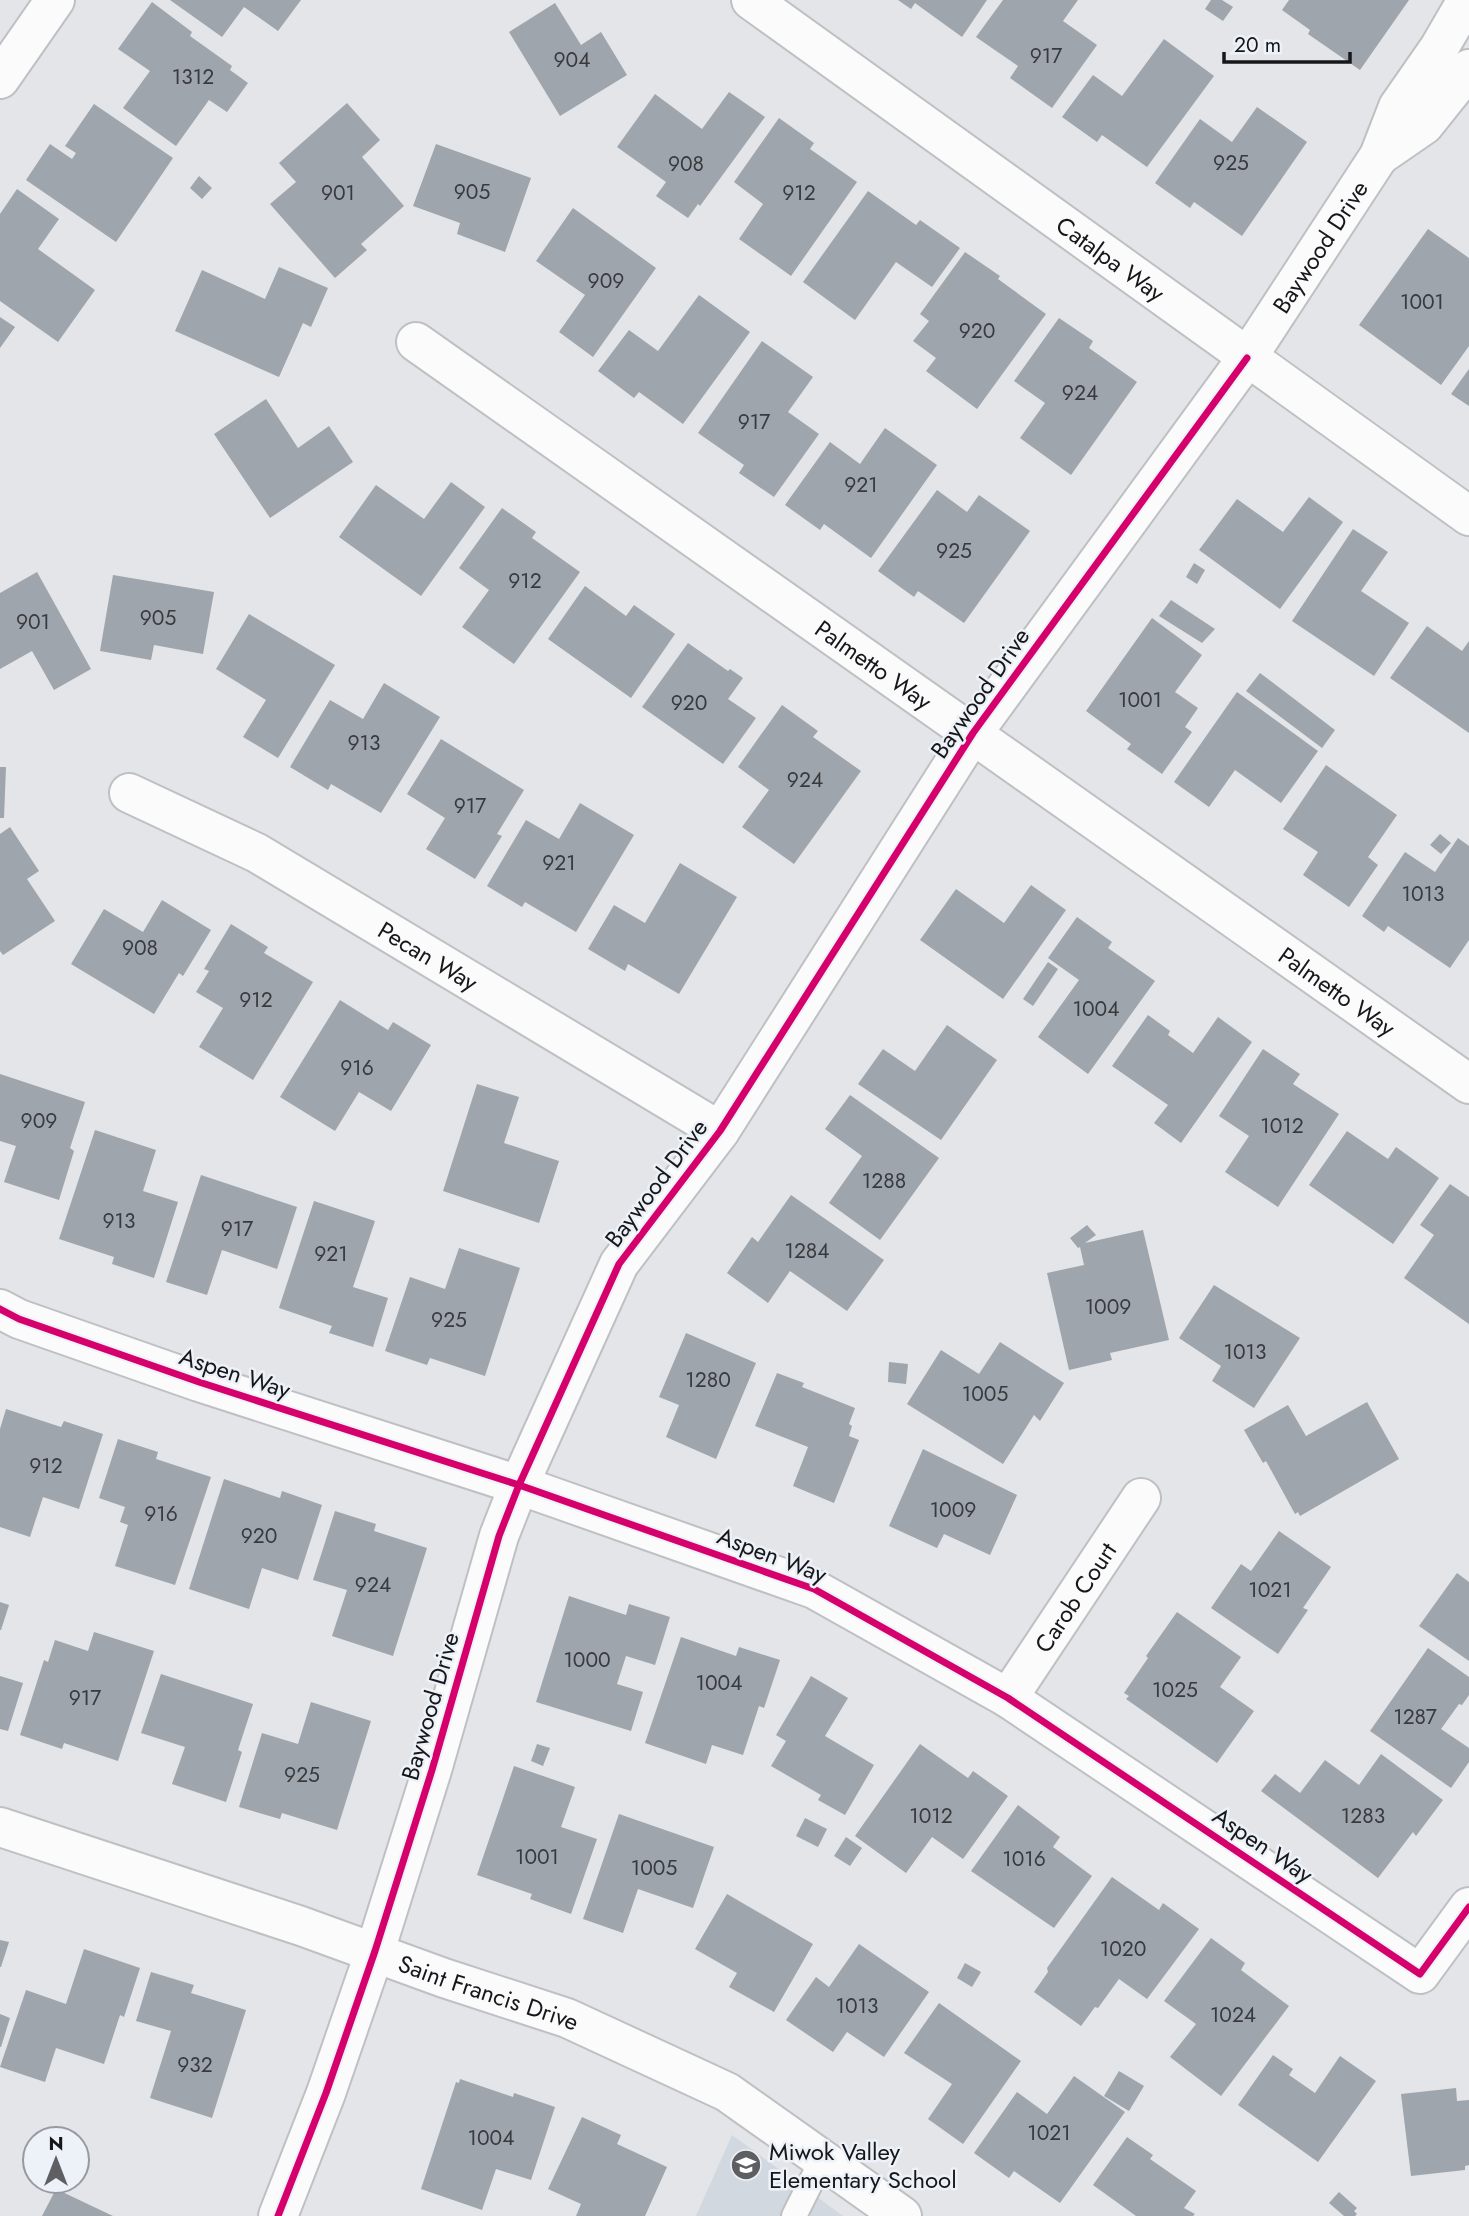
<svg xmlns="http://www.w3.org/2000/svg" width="1469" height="2216" viewBox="0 0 1469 2216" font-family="Jost,sans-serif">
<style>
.built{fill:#d1d8df}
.building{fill:#9fa5ac}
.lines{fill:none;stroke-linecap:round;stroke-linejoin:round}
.service-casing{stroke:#bfc0c3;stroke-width:28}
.minor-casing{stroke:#bfc0c3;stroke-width:42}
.service{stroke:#fbfbfc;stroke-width:24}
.minor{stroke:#fbfbfc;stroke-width:38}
.cycleway-casing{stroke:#edf2f9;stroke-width:11}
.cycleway{stroke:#d6006c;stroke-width:7}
.labels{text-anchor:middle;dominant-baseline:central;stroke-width:5;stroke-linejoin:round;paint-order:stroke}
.number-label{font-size:21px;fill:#383a3e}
.street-label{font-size:24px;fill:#16171a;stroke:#edf2f9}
.poi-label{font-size:24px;fill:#16171a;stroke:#edf2f9;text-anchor:start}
</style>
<rect width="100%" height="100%" fill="#e3e5e8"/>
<path class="built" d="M732,2135L843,2216H696Z"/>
<g class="building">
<path d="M170,0H301L278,31L244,7L222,37Z"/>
<path d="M898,0H987L962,37L915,3L911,9Z"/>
<path d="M1003,0H1078L1063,21L1097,45L1052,108L1010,78L1018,66L976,37Z"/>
<path d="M1211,0H1222L1233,7L1223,21L1205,9Z"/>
<path d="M1289,0H1409L1360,70L1308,34L1310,30L1282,10Z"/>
<path d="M152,2L192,32L190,36L232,66L230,70L248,83L227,112L209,100L176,146L123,108L150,71L118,49Z"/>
<path d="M555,3L581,45L601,32L627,75L560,116L509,32Z"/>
<path d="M1164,39L1214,76L1147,167L1102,135L1097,142L1062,117L1093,75L1122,96Z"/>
<path d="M729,92L765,117L700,206L698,204L688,218L656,196L666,182L617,147L655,94L702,129Z"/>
<path d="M347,103L380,140L362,157L404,206L361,244L367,250L335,278L270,204L296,182L279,163Z"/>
<path d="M94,104L173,158L116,242L26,180L50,144L72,159L76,153L65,146Z"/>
<path d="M1257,107L1307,142L1242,236L1194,202L1190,208L1155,183L1200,119L1232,142Z"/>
<path d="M779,118L814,143L810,149L857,182L791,276L739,239L763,204L734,182Z"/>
<path d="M436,144L531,178L505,252L457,234L460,223L413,206Z"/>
<path d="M199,176L212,188L202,199L190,188Z"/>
<path d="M17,189L59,219L38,249L95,290L58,342L0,301V214Z"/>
<path d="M868,191L916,225L920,220L960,248L932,287L896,262L855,320L803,282Z"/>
<path d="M573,208L656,268L593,357L559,332L585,295L536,261Z"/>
<path d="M1428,229L1469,258V346L1441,385L1359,325Z"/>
<path d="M965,252L1000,276L998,279L1046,314L977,409L926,371L936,358L913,341L929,321L920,314Z"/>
<path d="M279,267L328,288L311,327L303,323L279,377L175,331L202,270L265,299Z"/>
<path d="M699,295L750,332L683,424L639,392L634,398L598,371L629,330L658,351Z"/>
<path d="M0,317L15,327L0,348Z"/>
<path d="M1059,318L1093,341L1089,348L1137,382L1071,475L1020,438L1045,403L1014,381Z"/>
<path d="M762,341L813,377L788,412L819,434L774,497L739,473L744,465L698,433Z"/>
<path d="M1469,369V406L1451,394Z"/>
<path d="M266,399L298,448L329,426L353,462L270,518L214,434Z"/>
<path d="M885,428L937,465L871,558L824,524L820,530L785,505L830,442L860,464Z"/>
<path d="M451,482L485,507L421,596L339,537L376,485L424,519Z"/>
<path d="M937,490L967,512L979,495L1030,531L964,623L918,591L914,597L878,571Z"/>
<path d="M1309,497L1343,522L1280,609L1199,550L1237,499L1283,532Z"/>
<path d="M502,508L536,532L532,538L580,572L514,664L462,627L489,590L459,568Z"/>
<path d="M1353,529L1388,552L1361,591L1409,623L1374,676L1292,621Z"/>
<path d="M1194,563L1205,570L1197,584L1186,577Z"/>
<path d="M37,572L91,669L54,690L32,651L0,669V593Z"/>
<path d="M113,575L214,592L203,654L154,645L151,660L100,651Z"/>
<path d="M585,586L626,616L634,605L675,634L631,698L548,639Z"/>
<path d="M1171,600L1215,629L1202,643L1159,616Z"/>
<path d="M249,614L335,665L278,758L243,737L266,700L216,669Z"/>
<path d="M1152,618L1202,655L1175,692L1198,708L1185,727L1192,732L1162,774L1127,749L1131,744L1086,711Z"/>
<path d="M1427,626L1462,651L1469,641V733L1390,678Z"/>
<path d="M688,643L728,671L730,669L743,678L728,699L756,718L723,764L642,707Z"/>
<path d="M1260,673L1335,730L1322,748L1246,691Z"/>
<path d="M384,683L440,717L381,813L331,784L328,790L290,767L330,700L363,719Z"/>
<path d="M1237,692L1318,751L1281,803L1235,770L1209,807L1174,782Z"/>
<path d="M782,705L818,731L813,737L861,771L794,864L742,827L769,790L738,767Z"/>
<path d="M441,739L524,790L497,834L502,836L475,879L426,849L445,818L407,794Z"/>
<path d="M1326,765L1397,815L1368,857L1378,865L1349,907L1303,875L1318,852L1283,829Z"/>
<path d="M0,767H6L4,818H0Z"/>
<path d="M580,803L634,835L576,932L525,902L522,907L487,886L526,820L559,839Z"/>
<path d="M10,827L39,871L27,879L55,921L3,955L0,951V834Z"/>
<path d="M1440,834L1451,843L1441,854L1430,845Z"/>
<path d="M1458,838L1469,846V940L1450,968L1388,926L1384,932L1362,916L1405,852L1435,872Z"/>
<path d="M680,863L737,897L679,994L628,964L625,971L588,949L614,905L645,923Z"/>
<path d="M1031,885L1066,910L1003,999L920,940L956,889L1004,923Z"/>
<path d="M162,900L211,930L183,976L179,973L154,1014L71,964L104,909L143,932Z"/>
<path d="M1077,917L1112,942L1108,948L1155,981L1088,1074L1038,1037L1079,980L1048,958Z"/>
<path d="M231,924L268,947L264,953L313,982L253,1080L199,1047L223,1008L196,992L209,971L204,969Z"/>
<path d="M1048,962L1058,969L1033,1006L1023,999Z"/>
<path d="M340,1000L388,1030L393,1022L431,1045L391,1111L359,1092L335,1131L280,1097Z"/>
<path d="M1148,1015L1170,1031L1168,1035L1193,1053L1218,1017L1252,1042L1181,1143L1154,1123L1168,1105L1112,1066Z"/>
<path d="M947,1025L997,1060L941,1140L858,1084L883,1049L915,1071Z"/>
<path d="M1263,1049L1300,1074L1293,1084L1339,1114L1278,1207L1225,1172L1249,1136L1219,1116Z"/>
<path d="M0,1074L85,1102L70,1148L74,1151L59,1200L4,1182L16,1146L0,1141Z"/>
<path d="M477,1084L519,1097L504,1143L559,1161L539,1223L443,1191Z"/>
<path d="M850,1095L939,1158L880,1240L829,1203L862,1156L825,1129Z"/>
<path d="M95,1130L156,1150L143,1191L178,1202L154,1278L112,1264L114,1257L59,1239Z"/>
<path d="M1347,1131L1388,1159L1396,1147L1439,1178L1393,1244L1309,1185Z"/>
<path d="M201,1175L297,1207L277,1269L222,1250L207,1295L166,1282Z"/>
<path d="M1450,1184L1469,1197V1324L1404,1278L1434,1235L1420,1225Z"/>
<path d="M791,1195L884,1260L847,1311L790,1271L768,1303L727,1273L752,1237L758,1242Z"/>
<path d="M314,1201L375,1221L353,1287L388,1298L373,1347L329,1333L332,1326L279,1308Z"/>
<path d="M1087,1225L1096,1235L1085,1243L1143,1230L1169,1340L1110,1353L1112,1360L1069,1370L1047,1273L1084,1265L1080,1247L1078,1248L1070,1238Z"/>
<path d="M459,1248L520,1268L485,1376L430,1358L427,1365L385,1351L410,1277L445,1289Z"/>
<path d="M1214,1285L1300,1338L1254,1408L1212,1381L1221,1366L1179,1338Z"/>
<path d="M686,1333L756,1363L716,1459L666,1437L679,1405L659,1397Z"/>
<path d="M1000,1342L1064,1383L1040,1421L1034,1415L1003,1464L907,1404L941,1350L979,1374Z"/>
<path d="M889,1362L908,1364L906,1384L888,1382Z"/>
<path d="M777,1373L804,1383L802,1387L855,1408L849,1424L852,1426L849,1436L859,1440L834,1503L793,1486L808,1447L755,1426Z"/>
<path d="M1367,1402L1399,1459L1300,1516L1298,1512L1295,1514L1266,1461L1263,1463L1244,1430L1288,1405L1306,1436Z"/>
<path d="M6,1409L61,1427L64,1421L103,1434L79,1509L43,1497L30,1537L0,1527V1429Z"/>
<path d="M118,1439L158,1452L156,1459L211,1477L175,1585L115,1566L128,1525L120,1522L125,1507L99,1498Z"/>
<path d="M923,1449L1017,1495L990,1555L944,1534L937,1548L889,1526Z"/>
<path d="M224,1479L280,1498L282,1491L322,1505L298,1580L262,1568L249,1609L189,1589Z"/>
<path d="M335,1511L376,1524L374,1531L427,1548L393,1656L332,1636L347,1590L313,1580Z"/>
<path d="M1279,1531L1331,1567L1303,1608L1308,1610L1278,1654L1211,1608L1241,1564L1251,1571Z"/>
<path d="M1457,1573L1469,1582V1661L1419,1626Z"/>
<path d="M569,1596L626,1615L629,1604L670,1617L655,1665L626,1656L617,1684L643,1692L631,1731L536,1702Z"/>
<path d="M0,1602L9,1605L1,1630H0Z"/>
<path d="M1177,1612L1241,1657L1220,1687L1254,1711L1217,1763L1126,1699L1129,1696L1124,1693L1148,1658L1146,1656Z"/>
<path d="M94,1632L154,1651L118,1761L64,1743L62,1749L20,1735L44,1660L48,1662L55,1640L88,1651Z"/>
<path d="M681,1637L736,1656L739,1647L780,1660L764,1708L759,1706L743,1755L712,1745L706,1764L645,1743Z"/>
<path d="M1428,1648L1469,1677V1695L1462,1705L1459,1704L1441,1729L1469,1748V1762L1451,1788L1370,1731Z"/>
<path d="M161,1674L253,1704L238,1750L242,1752L226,1802L172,1784L185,1747L141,1733Z"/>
<path d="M0,1676L23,1683L8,1731L0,1729Z"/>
<path d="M811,1676L848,1698L825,1736L874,1765L845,1815L818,1800L821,1795L771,1766L786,1741L776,1735Z"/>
<path d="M311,1702L371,1721L337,1830L282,1813L280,1819L239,1807L262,1733L298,1744Z"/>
<path d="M537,1744L550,1748L543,1766L531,1761Z"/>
<path d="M920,1744L968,1778L973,1771L1008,1796L963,1859L932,1837L906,1873L855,1836Z"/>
<path d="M1381,1754L1443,1800L1416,1836L1413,1832L1378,1878L1261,1791L1275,1774L1300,1793L1325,1760L1359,1785Z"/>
<path d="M514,1766L575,1787L561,1827L597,1839L571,1914L530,1899L532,1894L477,1875Z"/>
<path d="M1018,1805L1060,1837L1053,1847L1092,1876L1054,1928L971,1871Z"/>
<path d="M619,1814L714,1847L693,1908L638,1889L623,1933L583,1919Z"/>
<path d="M805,1818L827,1829L818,1847L796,1836Z"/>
<path d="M846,1837L862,1848L850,1866L834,1856Z"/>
<path d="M1112,1877L1159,1910L1163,1903L1199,1929L1147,1999L1119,1979L1098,2008L1095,2007L1081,2026L1034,1992L1048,1972L1047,1968Z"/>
<path d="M727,1894L813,1944L774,2012L729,1987L737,1973L695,1949Z"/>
<path d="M1211,1938L1245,1963L1241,1970L1289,2006L1221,2096L1170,2057L1196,2024L1164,2001Z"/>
<path d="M0,1940L9,1942L1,1967H0Z"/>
<path d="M859,1944L929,1992L884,2057L847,2032L833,2052L786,2020L816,1977L829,1987Z"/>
<path d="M84,1949L140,1968L124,2017L120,2015L104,2064L56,2048L45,2082L0,2067L26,1990L66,2004Z"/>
<path d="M965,1963L981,1972L972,1987L957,1978Z"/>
<path d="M151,1972L194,1985L191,1993L246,2010L212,2118L150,2098L171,2031L136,2021Z"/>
<path d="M939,2003L1021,2061L963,2144L928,2119L952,2084L904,2053Z"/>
<path d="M0,2014L10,2018L1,2047H0Z"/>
<path d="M1273,2055L1293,2069L1289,2075L1315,2093L1340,2056L1376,2081L1318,2162L1238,2105Z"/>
<path d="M1119,2071L1144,2086L1129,2111L1104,2096Z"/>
<path d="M1074,2076L1125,2112L1060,2203L1014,2171L1009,2178L974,2153L1017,2092L1047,2114Z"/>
<path d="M460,2079L513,2097L514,2093L555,2107L531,2180L496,2169L482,2210L421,2189L456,2082L459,2083Z"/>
<path d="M1456,2088L1457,2101L1469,2100V2165L1465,2166V2170L1411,2176L1401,2094Z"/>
<path d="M582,2117L621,2135L617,2144L667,2167L645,2216H576L581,2204L548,2189Z"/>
<path d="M1127,2137L1153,2155L1150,2159L1196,2191L1184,2208L1195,2214L1193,2216H1136L1093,2185Z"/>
<path d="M56,2189L113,2216H42Z"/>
<path d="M1339,2192L1357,2208L1354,2211L1357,2214L1355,2216H1344L1329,2203Z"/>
</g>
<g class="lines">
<g class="service-casing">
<path id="service" d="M794,2216L822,2160"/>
</g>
<g class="minor-casing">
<g id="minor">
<path id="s1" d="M751,0L1469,516"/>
<path d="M0,79L55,0"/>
<path d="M1379,156L1424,125L1469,69"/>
<path id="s2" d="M416,342L1469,1084"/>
<path id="s3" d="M129,793L257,853L720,1131"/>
<path d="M0,1309L19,1319L199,1382L519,1485L814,1589L1008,1698L1420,1974L1469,1907"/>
<path id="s4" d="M1008,1698L1141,1498"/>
<path id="s5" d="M0,1827L301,1926L444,1978L567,2018L727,2092L902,2216"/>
<path id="s6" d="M278,2216L326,2093L375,1951L432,1770L499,1536L519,1485L619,1264L720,1131L973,733L1247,358L1379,156L1398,107L1439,48L1467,0"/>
</g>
</g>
<use href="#service" class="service"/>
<use href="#minor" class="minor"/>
<g class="cycleway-casing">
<g id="cycleway">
<path d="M0,1309L19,1319L199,1382L519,1485L814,1589L1008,1698L1420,1974L1469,1907"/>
<path d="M278,2216L326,2093L375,1951L432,1770L499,1536L519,1485L619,1264L720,1131L973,733L1247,358"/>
</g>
</g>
<use href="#cycleway" class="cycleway"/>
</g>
<defs>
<g id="school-disc" transform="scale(1.575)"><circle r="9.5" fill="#5e5f62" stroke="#edf2f9"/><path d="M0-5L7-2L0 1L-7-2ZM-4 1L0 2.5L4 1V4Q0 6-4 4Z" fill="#fff"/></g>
</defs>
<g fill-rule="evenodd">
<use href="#school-disc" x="746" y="2165"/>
</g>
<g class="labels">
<g class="number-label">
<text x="1046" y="56">917</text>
<text x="572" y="60">904</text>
<text x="193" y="77">1312</text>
<text x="1231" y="163">925</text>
<text x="686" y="164">908</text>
<text x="472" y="192">905</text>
<text x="338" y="193">901</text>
<text x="799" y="193">912</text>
<text x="606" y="281">909</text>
<text x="1422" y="302">1001</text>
<text x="977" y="331">920</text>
<text x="1080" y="393">924</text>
<text x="754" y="422">917</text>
<text x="861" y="485">921</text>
<text x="954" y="551">925</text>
<text x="525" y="581">912</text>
<text x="158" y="618">905</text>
<text x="33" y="622">901</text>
<text x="1140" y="700">1001</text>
<text x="689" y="703">920</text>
<text x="364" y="743">913</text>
<text x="805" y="780">924</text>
<text x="470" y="806">917</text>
<text x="559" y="863">921</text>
<text x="1423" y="894">1013</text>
<text x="140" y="948">908</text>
<text x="256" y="1000">912</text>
<text x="1096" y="1009">1004</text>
<text x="357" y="1068">916</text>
<text x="39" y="1121">909</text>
<text x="1282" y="1126">1012</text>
<text x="884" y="1181">1288</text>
<text x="119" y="1221">913</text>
<text x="237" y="1229">917</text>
<text x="807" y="1251">1284</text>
<text x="331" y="1254">921</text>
<text x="1108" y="1307">1009</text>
<text x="449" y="1320">925</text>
<text x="1245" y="1352">1013</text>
<text x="708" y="1380">1280</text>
<text x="985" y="1394">1005</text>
<text x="46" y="1466">912</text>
<text x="953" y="1510">1009</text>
<text x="161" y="1514">916</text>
<text x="259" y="1536">920</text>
<text x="373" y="1585">924</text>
<text x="1270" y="1590">1021</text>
<text x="587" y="1660">1000</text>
<text x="719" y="1683">1004</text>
<text x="1175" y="1690">1025</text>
<text x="85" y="1698">917</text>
<text x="1415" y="1717">1287</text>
<text x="302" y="1775">925</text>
<text x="931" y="1816">1012</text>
<text x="1363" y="1816">1283</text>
<text x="537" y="1857">1001</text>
<text x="1024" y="1859">1016</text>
<text x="654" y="1868">1005</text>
<text x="1123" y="1949">1020</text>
<text x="857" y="2006">1013</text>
<text x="1233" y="2015">1024</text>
<text x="195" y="2065">932</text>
<text x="1049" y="2133">1021</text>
<text x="491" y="2138">1004</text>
</g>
<g class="street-label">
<text stroke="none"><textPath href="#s6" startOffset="2249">Baywood Drive</textPath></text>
<text stroke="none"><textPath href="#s1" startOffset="443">Catalpa Way</textPath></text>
<text stroke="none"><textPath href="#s2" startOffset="560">Palmetto Way</textPath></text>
<text transform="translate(980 693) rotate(-55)">Baywood Drive</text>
<text stroke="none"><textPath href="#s3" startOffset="341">Pecan Way</textPath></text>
<text stroke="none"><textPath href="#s2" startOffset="1127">Palmetto Way</textPath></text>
<text transform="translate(656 1183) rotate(-53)">Baywood Drive</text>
<text transform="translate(235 1373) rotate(18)">Aspen Way</text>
<text transform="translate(772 1555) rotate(21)">Aspen Way</text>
<text stroke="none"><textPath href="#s4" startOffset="121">Carob Court</textPath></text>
<text transform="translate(430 1706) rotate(-74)">Baywood Drive</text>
<text transform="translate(1263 1845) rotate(34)">Aspen Way</text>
<text stroke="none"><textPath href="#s5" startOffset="516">Saint Francis Drive</textPath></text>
</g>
<g class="poi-label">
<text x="769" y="2151">Miwok Valley<tspan x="769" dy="28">Elementary School</tspan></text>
</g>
</g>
<g transform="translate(56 2160)"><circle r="33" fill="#edf2f9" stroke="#979aa0" stroke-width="2"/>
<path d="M0-5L12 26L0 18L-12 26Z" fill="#5e5f62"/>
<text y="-10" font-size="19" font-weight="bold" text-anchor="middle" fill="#16171a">N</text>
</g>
<path d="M1224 52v10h126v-10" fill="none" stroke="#16171a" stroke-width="3.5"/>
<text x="1234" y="52" font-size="21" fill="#16171a" stroke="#edf2f9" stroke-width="5" paint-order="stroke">20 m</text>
</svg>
